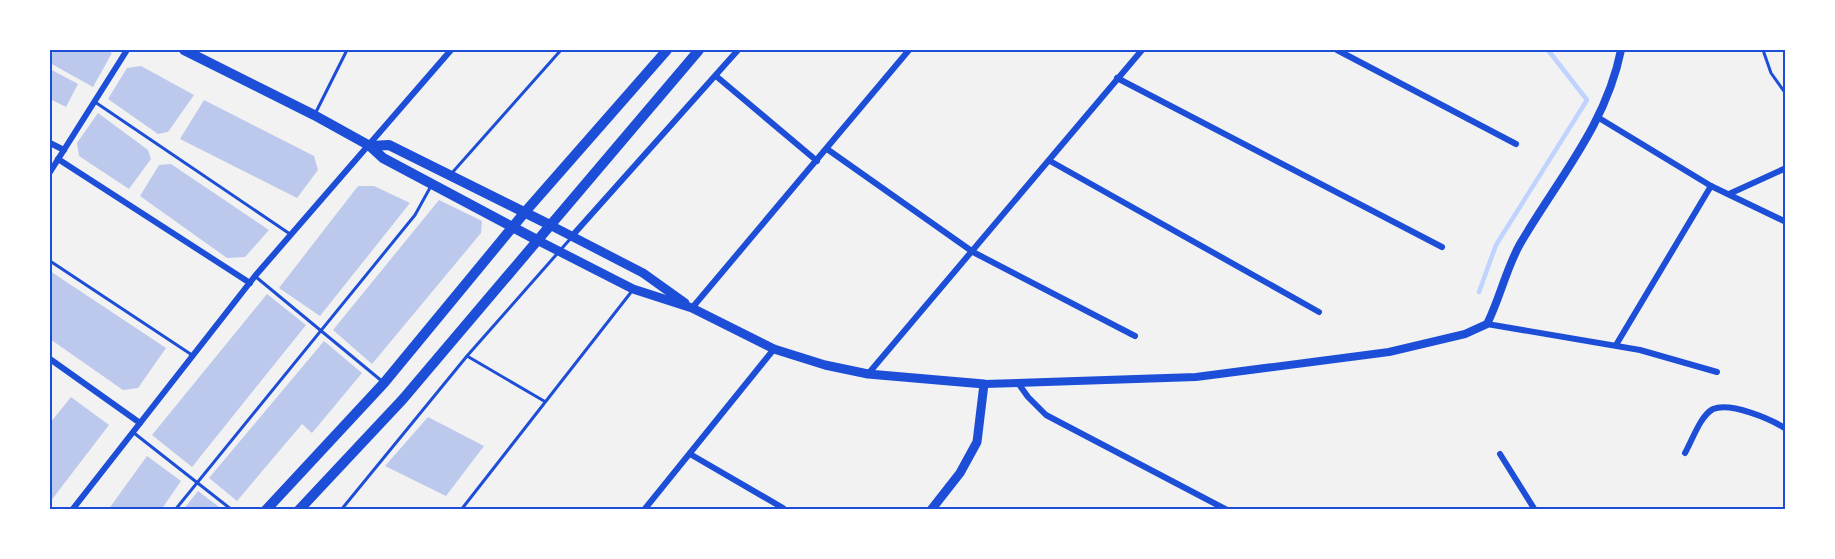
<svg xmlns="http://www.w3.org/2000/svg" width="1835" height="559" viewBox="0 0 1835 559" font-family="Mulish,sans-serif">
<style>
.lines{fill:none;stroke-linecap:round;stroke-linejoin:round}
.stream{stroke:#bfd3fe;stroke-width:4.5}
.building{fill:#bdc9ec}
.service{stroke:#1d4ed8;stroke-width:3}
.minor{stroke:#1d4ed8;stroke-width:6}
.tertiary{stroke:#1d4ed8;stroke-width:8}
.secondary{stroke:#1d4ed8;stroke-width:9}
.primary{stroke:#1d4ed8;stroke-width:10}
.neatline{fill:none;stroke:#1d4ed8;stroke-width:2}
</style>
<rect width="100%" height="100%" fill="#f2f2f2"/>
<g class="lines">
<path class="stream" d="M1479,292L1496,245L1587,100L1548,50"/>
</g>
<g class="building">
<path d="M53,50H105L112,53L93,87L50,63Z"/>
<path d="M141,66L194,95L168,132L158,134L108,99L127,68Z"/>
<path d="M50,69L78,84L66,107L50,99Z"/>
<path d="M204,100L314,156L318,170L297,198L180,139Z"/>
<path d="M98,113L148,150L151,159L129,189L79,156L77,143Z"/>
<path d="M171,164L269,230L245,257L227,258L140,196L159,165Z"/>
<path d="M358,186H374L410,203L320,316L279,288Z"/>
<path d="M439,200L482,221L481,233L372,364L333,330Z"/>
<path d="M50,271L166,348L138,388L123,390L50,339Z"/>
<path d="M267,294L306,325L192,467L152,435Z"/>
<path d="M324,341L362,373L312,433L302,424L237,501L209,478Z"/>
<path d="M71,397L109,425L50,502V423Z"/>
<path d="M428,417L484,446L446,496L385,466Z"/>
<path d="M147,456L181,481L161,510H108Z"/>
<path d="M198,491L223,510H183Z"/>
</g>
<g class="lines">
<g class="service">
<path d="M1763,50L1771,73L1786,94"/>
<path d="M95,102L290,234"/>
<path d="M316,112L347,50"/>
<path d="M451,174L561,50"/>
<path d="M50,261L192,355"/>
<path d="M256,277L383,382"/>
<path d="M467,356L544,401"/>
<path d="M134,433L232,510"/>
<path d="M175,510L415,215L431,186"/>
<path d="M341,510L467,356L571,238"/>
<path d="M461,510L632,291"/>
</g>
<g class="minor">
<path d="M1337,50L1516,144"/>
<path d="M716,76L817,161"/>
<path d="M1117,78L1442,247"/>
<path d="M1599,118L1711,186L1786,222"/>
<path d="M50,143L64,150"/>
<path d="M827,149L973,252L1135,336"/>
<path d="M58,159L250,283"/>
<path d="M1050,161L1319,312"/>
<path d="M50,172L127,50"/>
<path d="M1729,194L1786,168"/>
<path d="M572,236L738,50"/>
<path d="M692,308L909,50"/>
<path d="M1487,324L1640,350L1717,372"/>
<path d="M1616,345L1711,186"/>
<path d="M50,359L140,423"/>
<path d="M868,374L1142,50"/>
<path d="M1018,383L1028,397L1046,415L1227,510"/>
<path d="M1685,453C1692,441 1700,416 1713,409C1731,402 1771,419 1786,429"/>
<path d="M690,454L783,508"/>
<path d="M1500,454L1535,510"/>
<path d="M72,510L255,276L451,50"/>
<path d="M644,510L774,349"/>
</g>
<path class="tertiary" d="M984,384L1196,377L1389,352L1465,334L1487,324C1500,298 1506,269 1520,244C1558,179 1606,125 1621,50"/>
<g class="secondary">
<path d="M550,225L643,273L685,303"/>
<path d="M537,240L633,289L692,308L774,349L825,365L868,374L984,384L977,442L960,473L931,510"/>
</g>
<g class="primary">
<path d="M184,50L314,115L370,146L383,158L537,240"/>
<path d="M370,146L389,145L550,225"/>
<path d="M266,510L384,383L525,212L667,50"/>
<path d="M299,510L403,399L699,50"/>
</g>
</g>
<rect width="1835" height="559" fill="none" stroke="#ffffff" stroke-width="102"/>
<rect x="51" y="51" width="1733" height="457" class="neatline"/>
</svg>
